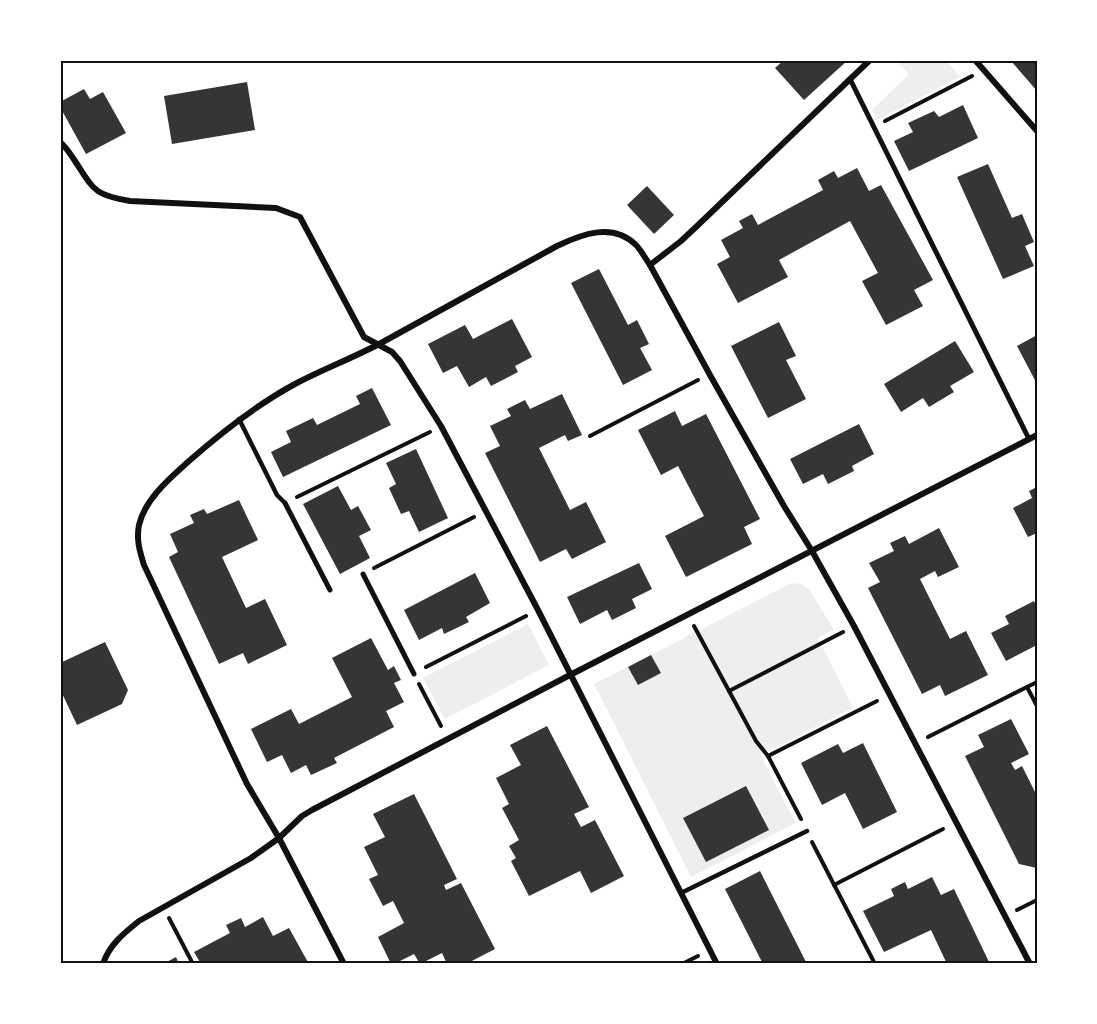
<svg xmlns="http://www.w3.org/2000/svg" width="1097" height="1024" viewBox="0 0 1097 1024" font-family="'Fira Sans Condensed',sans-serif">
<style>
.green{fill:#eee}
.building{fill:#353535}
.lines{fill:none;stroke-linecap:round;stroke-linejoin:round}
.path{stroke:#111;stroke-width:4}
.service{stroke:#111;stroke-width:4.5}
.pedestrian{stroke:#111;stroke-width:5}
.minor{stroke:#111;stroke-width:6}
.neatline{fill:none;stroke:#111;stroke-width:2}
</style>
<rect width="100%" height="100%" fill="#fff"/>
<g class="green">
<path d="M898,60H946L960,77L877,120L872,110L909,74L896,61Z"/>
<path d="M792,583L801,584L809,589L834,630L818,638L853,708L760,755L796,823L691,877L594,684Z"/>
<path d="M528,624L549,665L445,719L423,678Z"/>
</g>
<g class="building">
<path d="M784,60H848L804,100L775,68Z"/>
<path d="M1012,60H1037V91L1011,61Z"/>
<path d="M247,82L255,130L172,144L164,96Z"/>
<path d="M84,89L90,99L103,92L126,133L86,154L60,107V102Z"/>
<path d="M963,105L978,138L909,171L894,141L913,132L908,123L934,111L939,117Z"/>
<path d="M988,164L1012,218L1022,214L1034,242L1025,246L1034,266L1003,279L957,177Z"/>
<path d="M857,168L869,191L881,185L933,280L914,290L923,306L886,325L862,281L878,273L850,221L779,260L788,277L738,303L717,264L730,257L721,240L743,228L739,221L752,214L758,225L823,190L818,180L834,171L838,178Z"/>
<path d="M647,186L674,215L654,234L627,205Z"/>
<path d="M599,269L628,325L637,320L649,344L640,348L652,370L623,385L571,283Z"/>
<path d="M512,319L532,357L515,366L518,372L491,386L486,377L469,387L457,366L443,373L428,344L465,325L473,339Z"/>
<path d="M779,322L796,356L786,360L806,399L768,418L731,346Z"/>
<path d="M1037,335V384L1017,346Z"/>
<path d="M955,341L974,372L950,386L954,392L929,407L923,398L901,412L884,384Z"/>
<path d="M372,388L391,425L283,477L271,452L291,442L286,431L313,418L317,425L360,404L356,396Z"/>
<path d="M562,394L582,435L568,441L565,435L539,448L570,510L586,502L606,542L572,559L566,549L540,562L485,453L500,446L490,426L511,416L507,409L525,400L530,409Z"/>
<path d="M675,411L682,426L706,414L760,519L744,527L752,544L686,577L665,536L704,516L678,466L661,475L638,430Z"/>
<path d="M859,424L874,454L852,466L854,471L828,484L823,474L803,484L790,459Z"/>
<path d="M416,449L448,518L419,532L409,511L401,514L389,488L396,484L386,463Z"/>
<path d="M338,486L351,510L358,506L371,530L359,536L370,558L340,574L303,504Z"/>
<path d="M1037,487V533L1028,537L1013,508L1032,498L1029,491Z"/>
<path d="M239,500L258,540L222,557L246,608L265,599L287,645L248,664L243,653L219,664L169,557L178,552L170,534L194,523L190,515L204,509L207,514Z"/>
<path d="M939,528L959,567L938,577L935,571L920,579L950,639L966,631L988,675L945,696L940,685L922,694L868,588L880,582L869,563L894,551L890,543L905,536L909,544Z"/>
<path d="M639,563L652,589L632,599L636,608L612,620L607,610L580,624L567,597Z"/>
<path d="M475,573L490,603L466,617L469,622L444,634L442,628L419,640L404,610Z"/>
<path d="M1034,601L1037,608V645L1006,661L991,633L1009,624L1005,616Z"/>
<path d="M371,638L388,670L394,666L401,680L394,683L404,702L386,711L394,727L334,758L337,763L311,775L306,765L291,773L282,755L267,762L251,729L291,709L299,724L352,697L332,658Z"/>
<path d="M105,642L128,690L122,704L77,725L60,689V663Z"/>
<path d="M651,655L661,673L638,685L628,667Z"/>
<path d="M1011,719L1029,754L1011,763L1015,770L1022,766L1037,796V868L1019,864L965,756L984,747L978,735Z"/>
<path d="M547,726L589,807L574,814L581,827L595,820L624,876L591,893L580,871L529,896L511,861L516,858L509,846L519,840L502,808L509,804L496,778L521,765L510,745Z"/>
<path d="M863,743L897,812L863,829L845,793L822,805L801,763L838,744L843,753Z"/>
<path d="M746,786L769,830L706,862L683,818Z"/>
<path d="M414,794L457,879L444,885L446,890L461,883L495,949L466,964H447L442,953L420,964L414,954L394,964H391L378,937L404,923L393,901L383,906L369,879L378,875L364,847L385,837L373,814Z"/>
<path d="M760,871L807,964H763L725,889Z"/>
<path d="M932,877L941,895L954,889L990,964H947L931,930L884,952L863,911L894,896L891,889L905,882L908,889Z"/>
<path d="M263,917L273,936L289,928L309,964H201L194,952L230,933L226,925L241,918L245,927Z"/>
<path d="M176,957L179,964H163Z"/>
</g>
<g class="lines">
<g class="path">
<path d="M885,121L972,76"/>
<path d="M590,436L698,380"/>
<path d="M297,497L430,432"/>
<path d="M374,568L474,517"/>
<path d="M694,626L756,741L768,756L801,819"/>
<path d="M426,667L526,616"/>
<path d="M419,684L441,726"/>
<path d="M1027,687L1037,706"/>
<path d="M729,691L843,632"/>
<path d="M928,737L1037,682"/>
<path d="M768,756L877,701"/>
<path d="M812,842L875,964"/>
<path d="M834,885L943,829"/>
<path d="M1017,910L1037,900"/>
<path d="M169,918L193,964"/>
<path d="M682,964L698,956"/>
</g>
<g class="service">
<path d="M239,419L277,495L285,503"/>
<path d="M681,893L807,831"/>
</g>
<g class="pedestrian">
<path d="M850,79L1029,439"/>
<path d="M285,503L330,590"/>
<path d="M363,574L414,674"/>
</g>
<g class="minor">
<path d="M975,60L1037,131"/>
<path d="M60,142C67,148 70,154 75,161C94,190 94,195 130,201L276,208L300,217L364,337L392,352L400,361L441,426L538,610L717,964"/>
<path d="M650,265L710,375L784,506L812,551L854,626L1030,964"/>
<path d="M103,964C109,945 124,933 139,921L251,858L279,838L302,816L312,810L570,675L1037,435"/>
<path d="M344,964L279,838L247,784L144,565C140,552 136,540 139,525C145,499 170,478 189,461C222,432 256,405 295,384C323,369 353,358 381,343C440,311 498,278 557,246C582,234 613,222 636,245C641,250 645,258 650,265L681,241L696,227L870,60"/>
</g>
</g>
<rect width="1097" height="1024" fill="none" stroke="#ffffff" stroke-width="123"/>
<rect x="62" y="62" width="974" height="900" class="neatline"/>
</svg>
